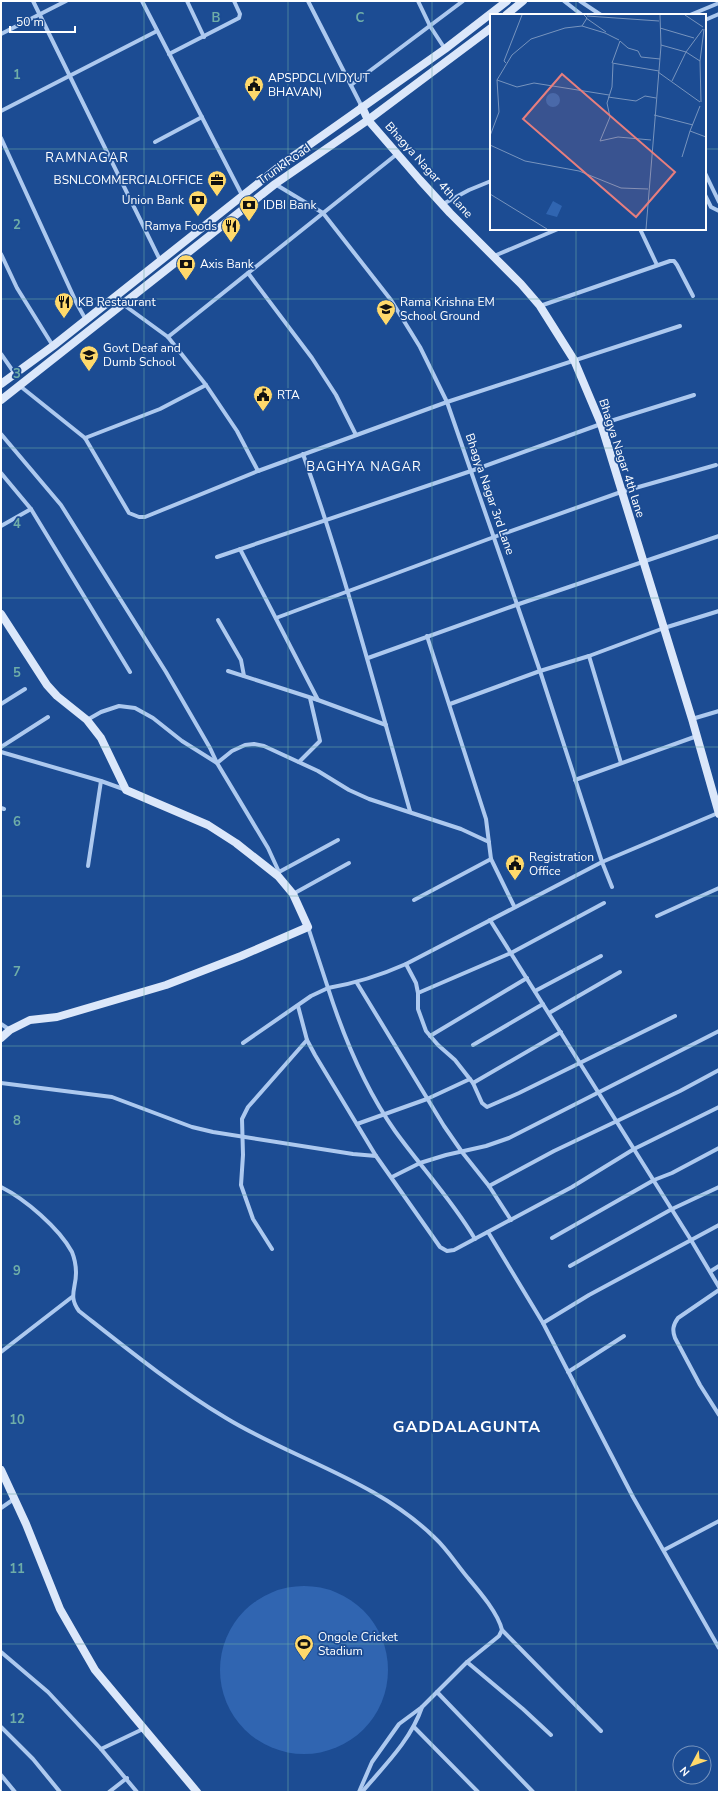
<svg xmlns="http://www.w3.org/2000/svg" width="720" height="1793" viewBox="0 0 720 1793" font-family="'Nunito Sans',sans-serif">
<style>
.green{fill:#3065b1}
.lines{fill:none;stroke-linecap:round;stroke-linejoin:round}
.street{stroke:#adc9ef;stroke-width:4}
.secondary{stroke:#dbe7fa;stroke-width:8}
.grid{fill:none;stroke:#6fada8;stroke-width:1;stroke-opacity:0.55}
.labels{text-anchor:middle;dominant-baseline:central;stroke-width:3.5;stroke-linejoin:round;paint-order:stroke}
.poi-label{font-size:12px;fill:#fff;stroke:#1c4c93;text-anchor:start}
.street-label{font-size:12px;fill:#fff;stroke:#1c4c93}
.neighbourhood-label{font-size:13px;letter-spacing:1px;fill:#fff;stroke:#1c4c93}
.district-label{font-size:16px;font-weight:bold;letter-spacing:1px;fill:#fff;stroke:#1c4c93}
.inset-road{fill:none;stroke:#7794be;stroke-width:1}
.view{fill:#e67e7e;fill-opacity:0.15;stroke:#e67e7e;stroke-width:2}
.inset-edge{fill:none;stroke:#fff;stroke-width:2}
.grid-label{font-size:13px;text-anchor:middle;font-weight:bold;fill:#6fada8;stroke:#1c4c93;stroke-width:3.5;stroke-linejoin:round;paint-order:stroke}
</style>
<rect width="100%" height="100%" fill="#1c4c93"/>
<circle class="green" cx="304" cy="1670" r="84"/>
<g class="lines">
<g class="street">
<path d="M33,1L160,260"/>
<path d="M142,1L242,195"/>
<path d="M187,1L204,37"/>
<path d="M308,1L362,107"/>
<path d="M418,1L430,26L445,49"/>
<path d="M564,1L582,15"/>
<path d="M580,1L601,15"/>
<path d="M690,15L719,3"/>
<path d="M705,20L719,14"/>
<path d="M1,34L66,1"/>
<path d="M169,54L239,18L240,14L234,1"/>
<path d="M351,85L463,1"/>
<path d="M1,111L157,31"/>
<path d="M1,138L77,304L86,320"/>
<path d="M155,142L202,117"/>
<path d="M705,173L719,202"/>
<path d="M275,184L323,213L391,300L420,347L447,402L540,671L602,862L612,887"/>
<path d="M705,195L711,207L719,211"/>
<path d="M443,204L469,190L491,181"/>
<path d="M640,229L657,265"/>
<path d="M1,254L17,288L53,346"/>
<path d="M494,256L558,229"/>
<path d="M248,273L312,358L336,395L356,435"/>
<path d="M117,295L124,305L168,337L206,385L237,431L258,471"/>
<path d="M540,306L670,261H674L677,265L693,296"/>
<path d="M168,337L397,154"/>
<path d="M1,354L15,374"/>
<path d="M20,386L85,438L129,513L139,517H145L258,471L447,402L680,326"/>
<path d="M1,434L61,505L166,672L210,748L217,763L232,751L245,745L254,744L264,746L318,771L349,790L369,799L461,829L489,842"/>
<path d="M85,438L160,409L206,385"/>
<path d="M303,454C345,572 376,692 410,811"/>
<path d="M1,473L31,509L130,672"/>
<path d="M1,526L31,509"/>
<path d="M240,549L318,700"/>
<path d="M217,557L471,471L601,424L694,395"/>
<path d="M276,618L494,537L621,492L716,465"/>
<path d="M218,620L241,660L244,676"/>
<path d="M427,636L486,819L491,859L514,906"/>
<path d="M589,656L621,763"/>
<path d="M368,658L516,605L719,536"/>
<path d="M228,671L318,700L386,725"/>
<path d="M1,704L25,689"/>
<path d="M450,704L540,671L589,656L664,628L719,611"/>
<path d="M692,719L719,711"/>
<path d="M87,720L101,712L119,706L135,708L153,718L182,741L217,763L268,848L279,872L278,876"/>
<path d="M1,747L48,717"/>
<path d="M1,752L101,781L126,790"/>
<path d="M299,762L320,741L310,698"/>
<path d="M575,780L697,736"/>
<path d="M1,808L4,809"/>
<path d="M88,866L101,781"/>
<path d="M279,872L338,840"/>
<path d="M293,894L349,863"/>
<path d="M414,900L491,859"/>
<path d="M657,916L719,888"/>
<path d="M490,920L691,1240L719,1287"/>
<path d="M308,927L328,988C357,983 379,976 406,964L602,862L718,813"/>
<path d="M406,964L416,983L418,993V1009L426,1031L438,1045L455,1060L473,1083L482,1103L487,1107L519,1093L675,1016"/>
<path d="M357,983L444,1126L462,1152L489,1186L511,1220"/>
<path d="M535,991L601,956"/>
<path d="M418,993L511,953L604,903"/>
<path d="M298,1006L307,1040L315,1055L376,1156L433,1237L440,1247L447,1251L454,1250L572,1187L634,1149L719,1107"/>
<path d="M549,1013L620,972"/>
<path d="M1,1024L10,1030"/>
<path d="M430,1036L527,978"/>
<path d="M243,1043L311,996L328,988C344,1038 364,1087 395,1131C421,1167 452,1200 475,1239"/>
<path d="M473,1045L543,1004"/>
<path d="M1,1083L112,1097L192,1127L213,1132L353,1154L376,1156"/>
<path d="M473,1083L561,1032"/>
<path d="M357,1124L427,1099L470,1079"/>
<path d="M392,1177L420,1163L446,1155L486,1146L509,1138L719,1031"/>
<path d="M489,1186L554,1151L680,1091L719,1070"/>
<path d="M1,1187C25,1199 59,1228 72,1252C74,1257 76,1267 76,1273C76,1289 68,1296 79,1311C126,1348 174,1387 226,1418C295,1460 376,1480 435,1538C447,1549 457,1565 468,1578C479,1591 498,1613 502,1630L601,1731"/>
<path d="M488,1232L543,1323L633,1497L719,1648"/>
<path d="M552,1238L654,1180L672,1173L719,1148"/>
<path d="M272,1249L253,1219L241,1185L243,1155L242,1119L248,1107L307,1040"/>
<path d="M570,1266L672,1209L719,1187"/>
<path d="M711,1271L719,1266"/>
<path d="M719,1290L678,1318C673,1325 672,1330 675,1338L700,1385L719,1415"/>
<path d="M543,1323L589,1295L719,1225"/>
<path d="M1,1352L72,1297"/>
<path d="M568,1372L624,1336"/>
<path d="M1,1508L14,1499"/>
<path d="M664,1550L719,1521"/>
<path d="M1,1652L48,1692L101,1749L137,1792"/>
<path d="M467,1662L523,1709L551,1735"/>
<path d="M437,1692L533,1792"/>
<path d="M1,1727L33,1759L60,1792"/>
<path d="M414,1727L478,1792"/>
<path d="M101,1749L143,1729"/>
<path d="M1,1775L15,1792"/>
<path d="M109,1792L127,1778"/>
<path d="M359,1792L372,1762L399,1724L422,1707L467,1662L499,1636L502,1630"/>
<path d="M362,1792C384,1766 411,1740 422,1707"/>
</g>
<g class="secondary">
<path d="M506,15L523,1"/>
<path d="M362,107L368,120L420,180L450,213L521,284L540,306L574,360L601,424L692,719L719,814"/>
<path d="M1,384L53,346L285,162L445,49L507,1"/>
<path d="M1,400L275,184L368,120L491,28"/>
<path d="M1,614L47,685L57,696L87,720L101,738L126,790L208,825L236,843L278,876L293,894L308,927L241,956L166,985L57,1017L30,1020L10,1030L1,1038"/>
<path d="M1,1470L26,1524L60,1609L95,1670L197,1792"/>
</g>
</g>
<path class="grid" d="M144,1V1792M288,1V1792M432,1V1792M576,1V15M1,149H491M705,149H719M576,229V1792M1,299H719M1,448H719M1,598H719M1,747H719M1,896H719M1,1046H719M1,1195H719M1,1345H719M1,1494H719M1,1644H719"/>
<defs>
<g id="civic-pin" transform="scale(1)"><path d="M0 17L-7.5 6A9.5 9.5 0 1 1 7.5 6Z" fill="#ffd96b" stroke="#1c4c93"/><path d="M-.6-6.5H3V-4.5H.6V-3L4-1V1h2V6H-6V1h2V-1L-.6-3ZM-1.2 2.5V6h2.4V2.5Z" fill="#111"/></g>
<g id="office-pin" transform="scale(1)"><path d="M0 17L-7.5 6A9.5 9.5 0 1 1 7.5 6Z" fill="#ffd96b" stroke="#1c4c93"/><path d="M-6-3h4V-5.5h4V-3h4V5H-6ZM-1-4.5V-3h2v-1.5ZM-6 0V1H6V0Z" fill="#111"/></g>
<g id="bank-pin" transform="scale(1)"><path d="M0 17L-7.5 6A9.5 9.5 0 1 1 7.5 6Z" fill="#ffd96b" stroke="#1c4c93"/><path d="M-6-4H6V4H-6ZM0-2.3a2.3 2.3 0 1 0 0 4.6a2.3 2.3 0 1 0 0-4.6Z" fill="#111"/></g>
<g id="restaurant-pin" transform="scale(1)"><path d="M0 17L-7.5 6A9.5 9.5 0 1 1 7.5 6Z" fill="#ffd96b" stroke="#1c4c93"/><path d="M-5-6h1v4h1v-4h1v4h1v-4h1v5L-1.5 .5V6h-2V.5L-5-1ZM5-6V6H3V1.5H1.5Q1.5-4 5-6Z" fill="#111"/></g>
<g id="school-pin" transform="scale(1)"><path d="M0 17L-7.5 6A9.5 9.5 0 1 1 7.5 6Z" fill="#ffd96b" stroke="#1c4c93"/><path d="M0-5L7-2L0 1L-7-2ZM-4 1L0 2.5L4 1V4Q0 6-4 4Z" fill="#111"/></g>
<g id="stadium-pin" transform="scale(1)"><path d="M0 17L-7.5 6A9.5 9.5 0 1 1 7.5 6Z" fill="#ffd96b" stroke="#1c4c93"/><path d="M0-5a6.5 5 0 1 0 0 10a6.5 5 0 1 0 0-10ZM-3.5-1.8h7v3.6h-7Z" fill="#111"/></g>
</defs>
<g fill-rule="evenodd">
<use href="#civic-pin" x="254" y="85"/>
<use href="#office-pin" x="217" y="180"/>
<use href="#bank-pin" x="198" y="200"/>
<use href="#bank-pin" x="249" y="205"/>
<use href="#restaurant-pin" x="231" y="226"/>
<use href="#bank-pin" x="186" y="264"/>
<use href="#restaurant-pin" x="64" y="302"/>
<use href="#school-pin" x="386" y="309"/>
<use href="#school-pin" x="89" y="355"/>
<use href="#civic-pin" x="263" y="395"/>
<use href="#civic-pin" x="515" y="864"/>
<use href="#stadium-pin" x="304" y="1644"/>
</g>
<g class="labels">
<g class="poi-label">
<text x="268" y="78">APSPDCL(VIDYUT<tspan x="268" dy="14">BHAVAN)</tspan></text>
<text x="203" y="180" text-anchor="end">BSNLCOMMERCIALOFFICE</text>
<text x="184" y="200" text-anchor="end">Union Bank</text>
<text x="263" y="205">IDBI Bank</text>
<text x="217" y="226" text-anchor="end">Ramya Foods</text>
<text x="200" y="264">Axis Bank</text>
<text x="78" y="302">KB Restaurant</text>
<text x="400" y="302">Rama Krishna EM<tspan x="400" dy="14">School Ground</tspan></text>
<text x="103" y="348">Govt Deaf and<tspan x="103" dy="14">Dumb School</tspan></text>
<text x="277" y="395">RTA</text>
<text x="529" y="857">Registration<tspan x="529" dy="14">Office</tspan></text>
<text x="318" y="1637">Ongole Cricket<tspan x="318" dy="14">Stadium</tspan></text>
</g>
<g class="street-label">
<text transform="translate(284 164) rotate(-35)">Trunk Road</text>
<text transform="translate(429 170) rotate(48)">Bhagya Nagar 4th lane</text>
<text transform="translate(622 458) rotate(72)">Bhagya Nagar 4th lane</text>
<text transform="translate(490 494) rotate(71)">Bhagya Nagar 3rd Lane</text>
</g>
<g class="neighbourhood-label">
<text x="87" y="158">RAMNAGAR</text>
<text x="364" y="467">BAGHYA NAGAR</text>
</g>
<g class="district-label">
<text x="467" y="1427">GADDALAGUNTA</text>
</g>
</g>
<g transform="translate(490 14)">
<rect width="216" height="216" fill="#1c4c93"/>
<path d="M56 86a7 7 0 1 1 14 0a7 7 0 1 1-14 0ZM63,187L72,192L67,203L56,200Z" fill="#3065b1"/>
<path class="inset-road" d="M195,1L213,13M97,2L169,7M96,4L116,18M92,12L97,4L94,1M170,14L204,24M130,27L122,49L169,57M130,27L138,34L148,37L151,43L170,45M171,31L196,38L210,47M16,49L14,47L32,1M123,50L122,73L117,89L120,103L110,127L128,123L161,126M168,58L210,88M7,66L27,73L44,69L119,81M182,67L196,38L213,15M118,83L146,87L155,82L166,84M211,88L210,47L214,15M210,92L200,117L216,123M164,101L203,111M0,122L9,98L7,66L22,41L41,25L75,14L92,12L115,19L129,26M0,131L35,147L89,157L131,174L158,175M192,143L200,117M0,180L57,215M156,215L171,32L170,1"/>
<path class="view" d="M72,60L185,158L146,203L33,105Z"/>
<rect width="216" height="216" class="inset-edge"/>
</g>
<g class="grid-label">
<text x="216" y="22">B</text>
<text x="360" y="22">C</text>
<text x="17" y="79">1</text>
<text x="17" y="229">2</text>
<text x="17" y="378">3</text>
<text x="17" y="528">4</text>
<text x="17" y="677">5</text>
<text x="17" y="826">6</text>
<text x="17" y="976">7</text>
<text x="17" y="1125">8</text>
<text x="17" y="1275">9</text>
<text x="17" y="1424">10</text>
<text x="17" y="1573">11</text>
<text x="17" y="1723">12</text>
</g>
<rect width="720" height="1793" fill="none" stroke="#ffffff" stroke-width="4"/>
<g transform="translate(692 1765) rotate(229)"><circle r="19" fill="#1c4c93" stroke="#7794be"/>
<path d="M0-3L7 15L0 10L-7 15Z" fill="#ffd96b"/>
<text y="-6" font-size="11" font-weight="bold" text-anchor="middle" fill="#ffffff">N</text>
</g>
<path d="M10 26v6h65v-6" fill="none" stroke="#ffffff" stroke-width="2"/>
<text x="16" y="26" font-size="12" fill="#ffffff" stroke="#1c4c93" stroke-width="3" paint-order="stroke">50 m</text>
</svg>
